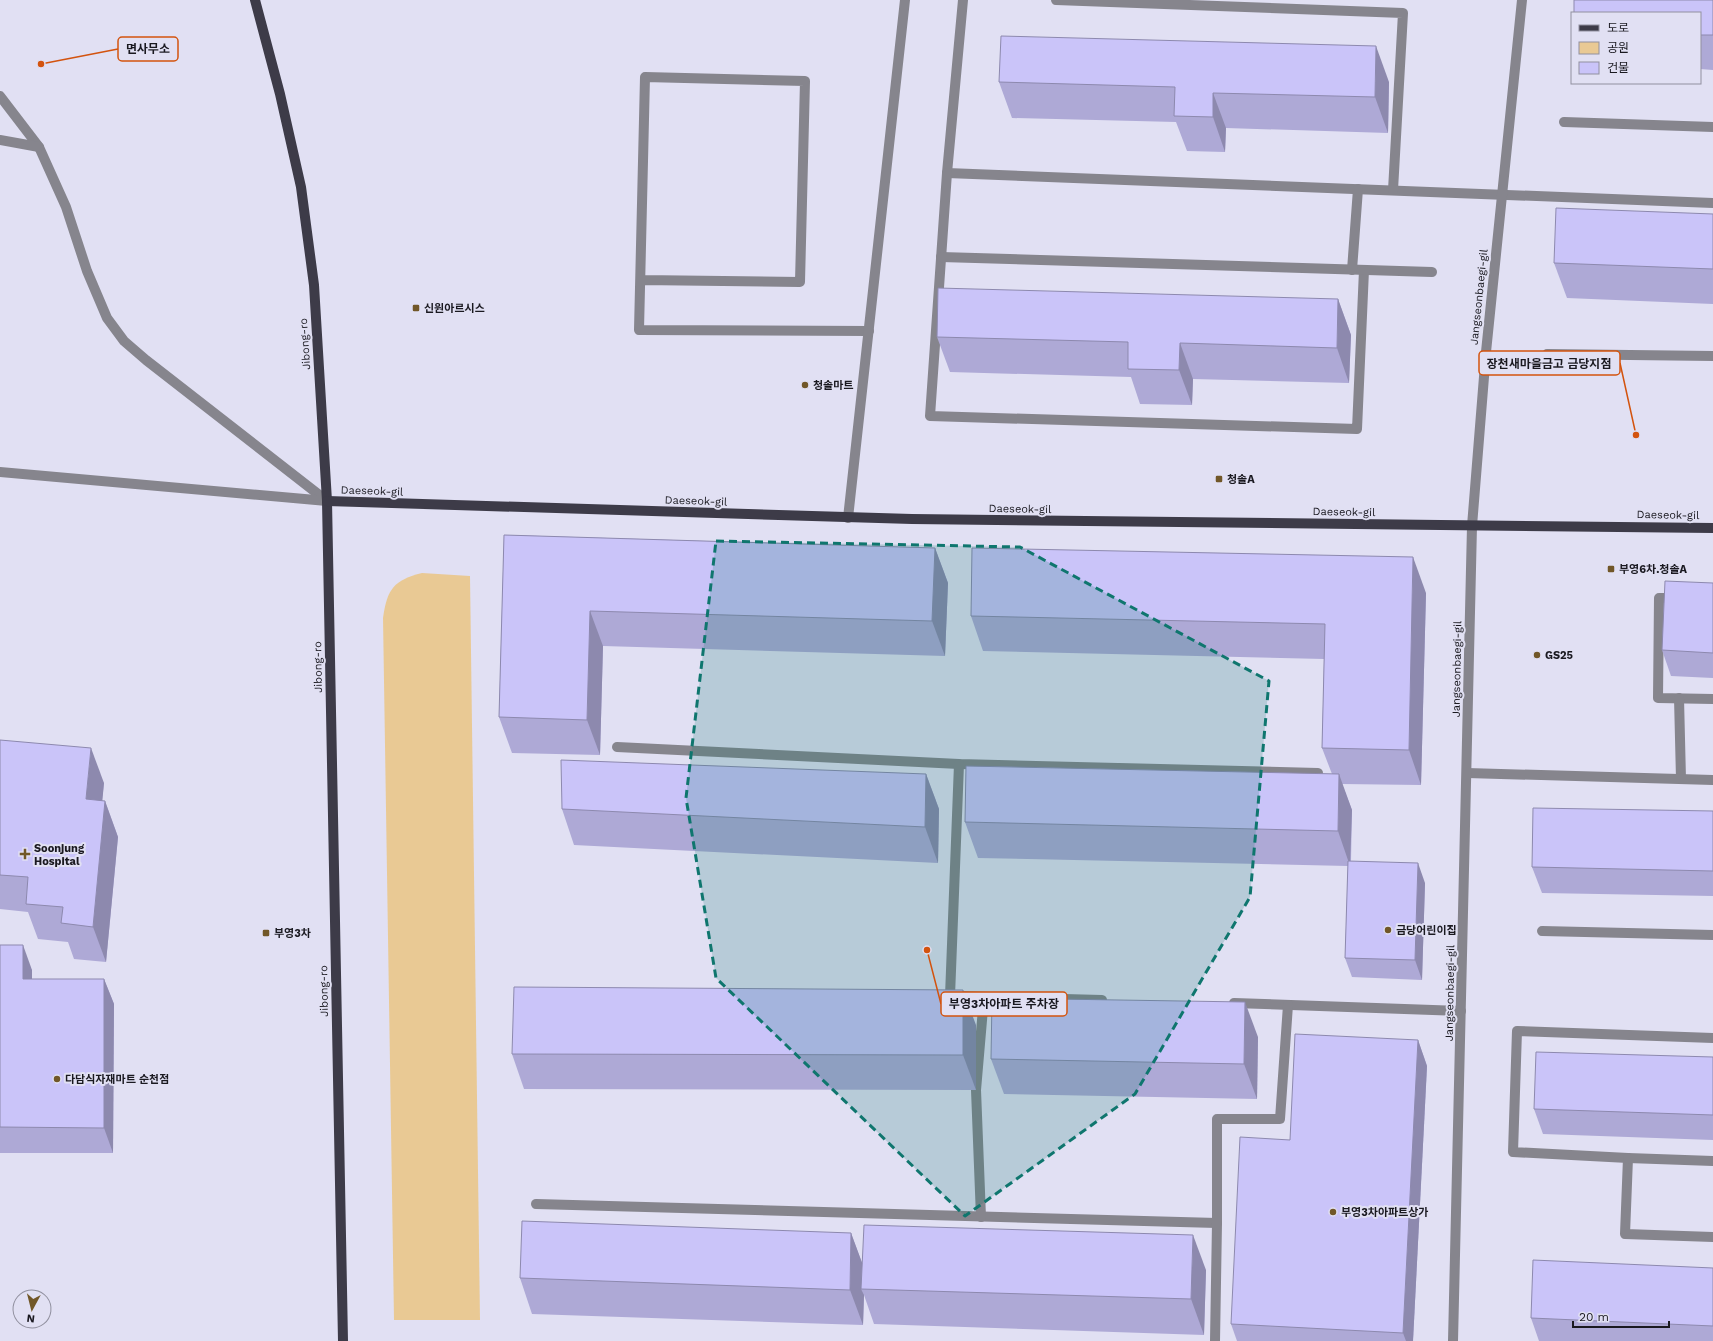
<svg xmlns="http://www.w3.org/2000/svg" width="1713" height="1341" viewBox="0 0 1713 1341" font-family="'Work Sans','Noto Sans KR',sans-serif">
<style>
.green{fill:#e9c994}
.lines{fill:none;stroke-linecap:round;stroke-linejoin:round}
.minor{stroke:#86858d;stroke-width:10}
.major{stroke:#3d3b48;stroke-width:10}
.wall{fill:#aea9d6}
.shaded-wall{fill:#8d89ae}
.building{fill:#cac4f9;stroke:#8d89ae}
.marked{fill:#0f766e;fill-opacity:0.2;stroke:#0f766e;stroke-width:3;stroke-dasharray:8 5;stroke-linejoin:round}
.poi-dot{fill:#715728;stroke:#e1e0f3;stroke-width:1.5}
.labels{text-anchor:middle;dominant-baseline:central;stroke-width:4;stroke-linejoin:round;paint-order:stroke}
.street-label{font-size:11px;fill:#1a1920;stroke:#e1e0f3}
.poi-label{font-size:11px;font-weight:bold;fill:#1a1920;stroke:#e1e0f3;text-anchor:start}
.leader{fill:none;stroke:#d3530e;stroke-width:1.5}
.callout-dot{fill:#d3530e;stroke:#e1e0f3;stroke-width:1.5}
.callout{fill:#e1e0f3;stroke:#d3530e;stroke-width:1.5}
.callout-label{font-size:12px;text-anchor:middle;font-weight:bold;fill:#1a1920}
</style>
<rect width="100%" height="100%" fill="#e1e0f3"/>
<path class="green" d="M422,573L470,576L480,1320H394L383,618C387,589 394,580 422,573Z"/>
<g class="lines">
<g class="minor">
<path d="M963,0L947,173L1713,203"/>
<path d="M1056,0L1403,13L1393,190"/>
<path d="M0,96L39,147L66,207L87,271L107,318L124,341L146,360L327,501"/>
<path d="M1564,122L1713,127"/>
<path d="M0,140L39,147"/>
<path d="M947,173L930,416L1357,429L1364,270"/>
<path d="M941,257L1432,272"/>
<path d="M1352,270L1358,189"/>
<path d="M641,280L800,282L805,81L645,77L639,330L869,331"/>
<path d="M1547,354L1713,356"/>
<path d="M0,472L327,501"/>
<path d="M848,518L905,0"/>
<path d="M1677,598H1659L1658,698L1713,699"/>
<path d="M1679,698L1681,779"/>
<path d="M617,747L959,764L1318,773"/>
<path d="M1467,773L1713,780"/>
<path d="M1542,931L1713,935"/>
<path d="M950,996L959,764"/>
<path d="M954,996L1102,1000"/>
<path d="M1234,1003L1461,1011"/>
<path d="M1713,1038L1517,1031L1513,1152L1628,1158L1625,1234L1713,1237"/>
<path d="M1628,1158L1713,1161"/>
<path d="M536,1204L1217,1223"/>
<path d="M981,1217L976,1090L984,997"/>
<path d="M1215,1341L1217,1223V1119H1280L1288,1005"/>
<path d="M1453,1341L1472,526L1486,352L1522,0"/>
</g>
<g class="major">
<path d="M255,0L280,94L301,187L314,285L327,501L343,1341"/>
<path d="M327,501L912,519L1713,528"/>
</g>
</g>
<g class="wall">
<path d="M1713,0V70L1700,69V13Z"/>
<path d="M999,82H1389L1388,133L1226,128L1225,152L1187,151L1176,122L1012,118Z"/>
<path d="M1713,214V304L1567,298L1554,263Z"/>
<path d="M1338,299L1351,335L1349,383L1193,379L1192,405L1140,404L1131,377L950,372L937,337Z"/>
<path d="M504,535L935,548L948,583L945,656L603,646L600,755L512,753L499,717Z"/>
<path d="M1713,583V678L1671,676L1662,650Z"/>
<path d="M1426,593L1421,785L1342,784L1352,810L1351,861L1425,883L1422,980L1352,977L1345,958L1348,866L978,858L965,822L1332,774L1322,748L1324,659L983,651L971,616Z"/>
<path d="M0,740L104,783L102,801H105L118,837L106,962L74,959L68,942L38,939L28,912L0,909Z"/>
<path d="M926,774L939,809L938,863L574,845L562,809Z"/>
<path d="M1713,811V896L1542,893L1532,867Z"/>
<path d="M0,945L32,970V979H104L114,1004L113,1153H0Z"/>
<path d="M976,1025V1090L524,1089L512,1054Z"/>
<path d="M1258,1037L1257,1099L1004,1094L991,1059Z"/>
<path d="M1418,1040L1427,1066L1413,1341H1237L1231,1324L1290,1140Z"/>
<path d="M1713,1057V1140L1543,1134L1534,1109Z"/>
<path d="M851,1233L862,1263L1206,1270L1204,1335L874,1324L864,1295L863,1325L532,1314L520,1278Z"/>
<path d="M1713,1268V1341H1539L1531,1318Z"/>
</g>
<g class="shaded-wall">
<path d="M1376,46L1389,82L1388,133L1375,97Z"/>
<path d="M1213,93L1226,128L1225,152L1213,117Z"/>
<path d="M1338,299L1351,335L1349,383L1337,348Z"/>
<path d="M1180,343L1193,379L1192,405L1179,370Z"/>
<path d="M935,548L948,583L945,656L932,621Z"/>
<path d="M1413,557L1426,593L1421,785L1409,750Z"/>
<path d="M590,611L603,646L600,755L587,720Z"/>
<path d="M91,748L104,783L99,835L86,799Z"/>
<path d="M926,774L939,809L938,863L925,827Z"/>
<path d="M1339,774L1352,810L1350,866L1338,831Z"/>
<path d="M105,801L118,837L106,962L93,927Z"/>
<path d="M1418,863L1425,883L1422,980L1415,960Z"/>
<path d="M23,945L32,970V1004L23,979Z"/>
<path d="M104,979L114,1004L113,1153L104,1128Z"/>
<path d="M963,990L976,1025V1090L963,1055Z"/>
<path d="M1245,1002L1258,1037L1257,1099L1244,1064Z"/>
<path d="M1418,1040L1427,1066L1413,1341H1406L1403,1333Z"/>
<path d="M851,1233L864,1268L861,1289L864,1295L863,1325L850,1290Z"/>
<path d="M1193,1235L1206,1270L1204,1335L1191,1299Z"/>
</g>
<g class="building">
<path d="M1574,0H1713V35H1700V13H1574Z"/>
<path d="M1001,36L1376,46L1375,97L1213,93V117L1174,116L1175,87L999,82Z"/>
<path d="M1556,208L1713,214V269L1554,263Z"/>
<path d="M938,288L1338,299L1337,348L1180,343L1179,370L1128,369V342L937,337Z"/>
<path d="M504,535L935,548L932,621L590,611L587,720L499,717Z"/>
<path d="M972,548L1413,557L1409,750L1322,748L1325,624L971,616Z"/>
<path d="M1665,581L1713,583V653L1662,650Z"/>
<path d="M0,740L91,748L86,799L105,801L93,927L61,923L63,907L26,904L28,877L0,875Z"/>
<path d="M561,760L926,774L925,827L562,809Z"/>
<path d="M966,766L1339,774L1338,831L965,822Z"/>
<path d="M1533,808L1713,811V871L1532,867Z"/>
<path d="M1348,861L1418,863L1415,960L1345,958Z"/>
<path d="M0,945H23V979H104V1128L0,1127Z"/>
<path d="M514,987L963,990V1055L512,1054Z"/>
<path d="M992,998L1245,1002L1244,1064L991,1059Z"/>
<path d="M1295,1034L1418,1040L1403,1333L1231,1324L1240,1137L1290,1140Z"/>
<path d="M1536,1052L1713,1057V1115L1534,1109Z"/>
<path d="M522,1221L851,1233L850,1290L520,1278Z"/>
<path d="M864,1225L1193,1235L1191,1299L861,1289Z"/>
<path d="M1533,1260L1713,1268V1326L1531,1318Z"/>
</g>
<path class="marked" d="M716,541L1020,547L1269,681L1250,897L1135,1094L965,1216L716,978L686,798Z"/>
<g class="poi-dot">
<rect x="412" y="304" width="8" height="8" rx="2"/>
<circle cx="805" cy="385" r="4"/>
<rect x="1215" y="475" width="8" height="8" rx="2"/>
<rect x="1607" y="565" width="8" height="8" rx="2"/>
<circle cx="1537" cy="655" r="4"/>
<path d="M23 848h4v4h4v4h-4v4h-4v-4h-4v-4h4z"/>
<circle cx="1388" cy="930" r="4"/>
<rect x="262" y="929" width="8" height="8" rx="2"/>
<circle cx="57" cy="1079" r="4"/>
<circle cx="1333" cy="1212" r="4"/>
</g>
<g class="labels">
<g class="street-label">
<text transform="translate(1479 297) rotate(-84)">Jangseonbaegi-gil</text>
<text transform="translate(305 344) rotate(-94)">Jibong-ro</text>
<text transform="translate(372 491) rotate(2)">Daeseok-gil</text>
<text transform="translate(696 501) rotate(2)">Daeseok-gil</text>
<text transform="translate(1020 509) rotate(1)">Daeseok-gil</text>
<text transform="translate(1344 512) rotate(1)">Daeseok-gil</text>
<text transform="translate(1668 515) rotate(1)">Daeseok-gil</text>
<text transform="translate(318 667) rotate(-91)">Jibong-ro</text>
<text transform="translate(1457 669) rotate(-89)">Jangseonbaegi-gil</text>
<text transform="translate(324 991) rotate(-91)">Jibong-ro</text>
<text transform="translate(1450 993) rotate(-89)">Jangseonbaegi-gil</text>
</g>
<g class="poi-label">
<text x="424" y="308">신원아르시스</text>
<text x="813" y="385">청솔마트</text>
<text x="1227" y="479">청솔A</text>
<text x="1619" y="569">부영6차.청솔A</text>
<text x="1545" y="655">GS25</text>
<text x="34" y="848">Soonjung<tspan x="34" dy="13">Hospital</tspan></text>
<text x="1396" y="930">금당어린이집</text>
<text x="274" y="933">부영3차</text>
<text x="65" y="1079">다담식자재마트 순천점</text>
<text x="1341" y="1212">부영3차아파트상가</text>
</g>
</g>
<path class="leader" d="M41 64L118 49M1636 435L1620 363M927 950L941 1004"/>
<g class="callout-dot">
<circle cx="41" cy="64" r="4"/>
<circle cx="1636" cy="435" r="4"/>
<circle cx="927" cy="950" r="4"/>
</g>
<g class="callout">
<rect x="118" y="37" width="60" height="24" rx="4"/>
<rect x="1479" y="351" width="141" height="24" rx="4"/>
<rect x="941" y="992" width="126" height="24" rx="4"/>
</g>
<g class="callout-label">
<text x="148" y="53">면사무소</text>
<text x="1549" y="368">장천새마을금고 금당지점</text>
<text x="1004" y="1008">부영3차아파트 주차장</text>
</g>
<rect x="1571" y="12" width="130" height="72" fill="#e1e0f3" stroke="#91909f"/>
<rect x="1579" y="25" width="20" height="6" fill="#3d3b48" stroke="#91909f"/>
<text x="1607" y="32" font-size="12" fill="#1a1920">도로</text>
<rect x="1579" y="42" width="20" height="12" fill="#e9c994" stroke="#91909f"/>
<text x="1607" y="52" font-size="12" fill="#1a1920">공원</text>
<rect x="1579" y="62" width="20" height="12" fill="#cac4f9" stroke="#91909f"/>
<text x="1607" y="72" font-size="12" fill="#1a1920">건물</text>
<g transform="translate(32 1309) rotate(187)"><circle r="19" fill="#e1e0f3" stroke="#91909f"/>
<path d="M0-3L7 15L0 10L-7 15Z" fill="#715728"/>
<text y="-6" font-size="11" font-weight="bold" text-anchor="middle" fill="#1a1920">N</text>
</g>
<path d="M1573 1321v6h96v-6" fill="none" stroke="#1a1920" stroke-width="2"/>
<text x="1579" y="1321" font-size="12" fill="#1a1920" stroke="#e1e0f3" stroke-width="3" paint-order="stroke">20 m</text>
</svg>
